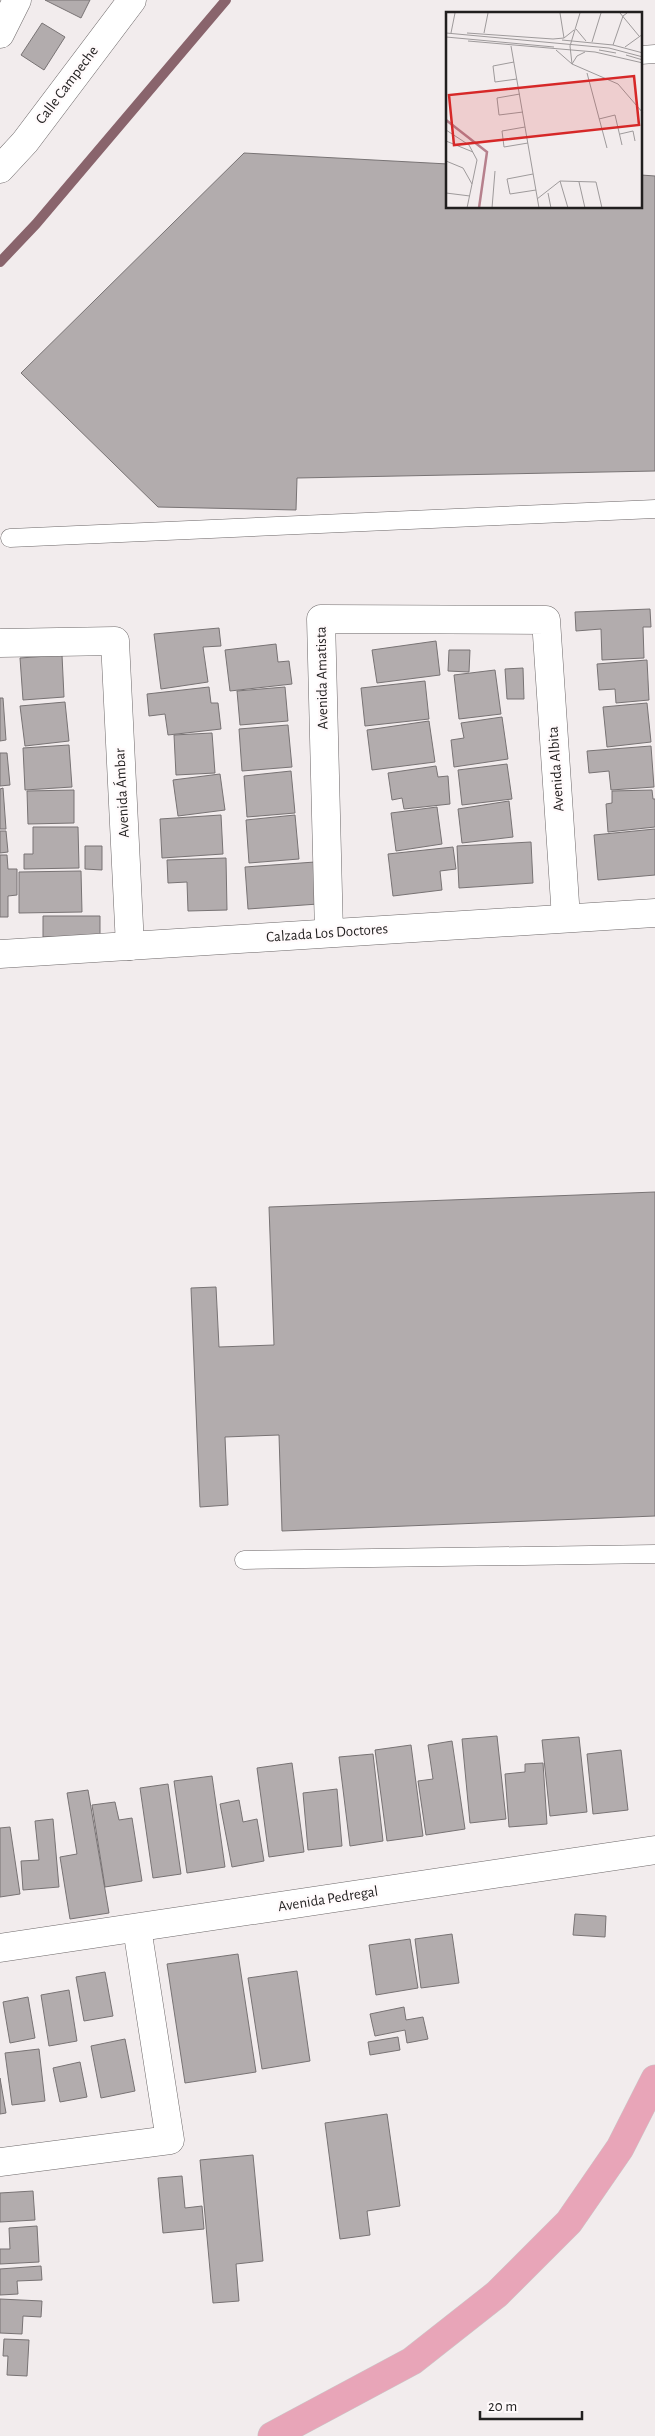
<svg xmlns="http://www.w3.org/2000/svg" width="655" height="2436" viewBox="0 0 655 2436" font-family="'Alegreya Sans',sans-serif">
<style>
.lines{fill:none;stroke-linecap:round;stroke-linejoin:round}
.stream{stroke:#89646c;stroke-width:10}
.building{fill:#b2acad;stroke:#787374}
.lane-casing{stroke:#6d6869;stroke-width:19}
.street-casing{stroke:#6d6869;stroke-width:29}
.primary-casing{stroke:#cac9c9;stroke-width:29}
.lane{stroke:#fff;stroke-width:18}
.street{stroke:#fff;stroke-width:28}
.primary{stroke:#e8a5b8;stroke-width:28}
.labels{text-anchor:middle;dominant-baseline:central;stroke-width:4.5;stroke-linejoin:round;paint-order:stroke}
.street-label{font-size:15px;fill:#211f1f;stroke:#fffafb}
.inset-river{fill:none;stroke:#b6818d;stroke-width:2.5}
.inset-road{fill:none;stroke:#9e9a9b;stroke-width:1}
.view{fill:#d62828;fill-opacity:0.15;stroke:#d62828;stroke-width:2.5}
.inset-edge{fill:none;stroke:#211f1f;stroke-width:2.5}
</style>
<rect width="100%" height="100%" fill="#f2eced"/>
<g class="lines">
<path class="stream" d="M0,262L36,224L226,0"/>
</g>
<g class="building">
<path d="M45,0H90L81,18Z"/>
<path d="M42,23L65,37L44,70L21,55Z"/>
<path d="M244,153L448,164V208H641V175L655,176V471L297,478L296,510L158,507L21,373Z"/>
<path d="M650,609L651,627H643L644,658L602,660L601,629L576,631L575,612Z"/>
<path d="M219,628L221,646L203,647L208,682L161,689L154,634Z"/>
<path d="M436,641L440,675L377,683L372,650Z"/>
<path d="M276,644L278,662L289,661L292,684L230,691L225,650Z"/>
<path d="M449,650H470L469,672L448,671Z"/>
<path d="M62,655L64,697L23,700L20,658Z"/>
<path d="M647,660L649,700L616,703L615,689L599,690L597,664Z"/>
<path d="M523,668L524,699H507L505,669Z"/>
<path d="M495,670L501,714L459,719L454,675Z"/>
<path d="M425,681L429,719L365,726L361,688Z"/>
<path d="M209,687L211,703H218L221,729L168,735L165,714L149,716L147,694Z"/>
<path d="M285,687L288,721L240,725L237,691Z"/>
<path d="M0,698H3L6,740L0,741Z"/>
<path d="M65,702L69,741L25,746L20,706Z"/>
<path d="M647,703L651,742L607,747L603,707Z"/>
<path d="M502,717L508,759L454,767L451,740L464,738L461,723Z"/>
<path d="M429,721L435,762L372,770L367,730Z"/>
<path d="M288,725L292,767L242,771L239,729Z"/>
<path d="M212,733L215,773L176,775L174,735Z"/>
<path d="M69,745L72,787L25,790L23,748Z"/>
<path d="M651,746L654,787L611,790L609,771L589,773L587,751Z"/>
<path d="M0,753H7L10,785L0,786Z"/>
<path d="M507,764L512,799L462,805L458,770Z"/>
<path d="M436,766L438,777L448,776L450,804L404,809L402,798L392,800L388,773Z"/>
<path d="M291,771L295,813L247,817L244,776Z"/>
<path d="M220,774L225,810L178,816L173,780Z"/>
<path d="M3,788L6,829H0V789Z"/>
<path d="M74,790V823L28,824L27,791Z"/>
<path d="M652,790L653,799H655V827L608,832L606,804L612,803V791Z"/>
<path d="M509,801L513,837L462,843L458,809Z"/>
<path d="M437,807L442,844L396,851L391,813Z"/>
<path d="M221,815L223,854L162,858L160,819Z"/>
<path d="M295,815L299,859L249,863L246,820Z"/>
<path d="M33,827H78L79,868L24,869V854H33Z"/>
<path d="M655,829V875L598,880L594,835Z"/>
<path d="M0,831H6L8,852L0,853Z"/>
<path d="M531,842L533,883L459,888L457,846Z"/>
<path d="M85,846H102V870L85,869Z"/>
<path d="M453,847L456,869L440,871L442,890L393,896L388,854Z"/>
<path d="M0,855H7L8,869H17V895L8,896V917H0Z"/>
<path d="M226,858L227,910L188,911L187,882L168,883L167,860Z"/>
<path d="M315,862L318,904L248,909L245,867Z"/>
<path d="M81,871L82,912L19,913V872Z"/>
<path d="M43,916H100V936L43,937Z"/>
<path d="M655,1192V1516L282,1531L279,1435L225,1437L228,1505L200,1507L191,1288L216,1287L219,1347L274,1345L269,1207Z"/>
<path d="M497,1736L506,1819L470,1823L462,1739Z"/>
<path d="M579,1737L587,1812L550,1816L542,1740Z"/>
<path d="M452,1741L465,1829L426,1835L418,1781L433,1779L428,1745Z"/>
<path d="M411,1745L423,1836L387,1841L375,1750Z"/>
<path d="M621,1750L628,1810L593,1814L587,1754Z"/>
<path d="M373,1754L383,1841L350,1846L339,1757Z"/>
<path d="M292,1763L304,1852L269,1857L257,1768Z"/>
<path d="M543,1763L547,1824L509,1827L505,1774L525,1772V1764Z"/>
<path d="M212,1776L225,1867L187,1873L174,1781Z"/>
<path d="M168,1784L181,1874L153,1878L140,1788Z"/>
<path d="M337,1789L342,1846L308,1850L303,1793Z"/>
<path d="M88,1790L109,1913L70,1919L60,1857L77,1854L67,1793Z"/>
<path d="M239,1800L243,1822L257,1819L264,1861L232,1867L220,1804Z"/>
<path d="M115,1802L119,1820L132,1818L142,1881L105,1887L92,1805Z"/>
<path d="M53,1819L59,1887L23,1890L21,1861L39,1860L35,1821Z"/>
<path d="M10,1827L20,1894L0,1897V1828Z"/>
<path d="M575,1914L606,1916L605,1937L573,1935Z"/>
<path d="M452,1934L459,1983L421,1988L415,1939Z"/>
<path d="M410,1939L418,1988L376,1995L369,1945Z"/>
<path d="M238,1954L256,2072L185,2083L167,1964Z"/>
<path d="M297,1971L310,2061L262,2069L248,1978Z"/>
<path d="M105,1972L113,2016L84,2021L76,1977Z"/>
<path d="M69,1990L77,2041L49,2046L41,1995Z"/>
<path d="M28,1997L35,2038L10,2043L3,2002Z"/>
<path d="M404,2007L406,2020L423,2017L428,2039L407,2043L405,2030L375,2036L370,2014Z"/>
<path d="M398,2037L400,2050L370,2055L368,2042Z"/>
<path d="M125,2039L135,2091L101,2098L91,2046Z"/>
<path d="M39,2049L45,2101L12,2105L5,2053Z"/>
<path d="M80,2062L87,2097L60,2102L53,2068Z"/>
<path d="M0,2078L6,2113L0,2114Z"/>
<path d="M387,2114L400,2206L367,2211L370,2235L340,2239L325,2123Z"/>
<path d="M253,2155L263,2261L236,2264L239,2301L213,2303L200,2160Z"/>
<path d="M182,2176L185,2208L202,2206L204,2229L163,2233L158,2178Z"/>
<path d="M33,2191L35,2220L0,2222V2193Z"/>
<path d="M37,2226L39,2262L0,2264V2249H10L9,2228Z"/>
<path d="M41,2266L42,2280L17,2281L18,2294L0,2295V2269Z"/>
<path d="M0,2299L42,2301L41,2317L23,2316L22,2334L0,2333Z"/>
<path d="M4,2339L29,2340L27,2376L7,2375L8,2356H3Z"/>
</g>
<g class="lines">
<g class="lane-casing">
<g id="lane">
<path d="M641,55L655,54"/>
<path d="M10,538L655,509"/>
<path d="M244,1560L655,1554"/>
</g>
</g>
<g class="street-casing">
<g id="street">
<path d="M0,34L17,0"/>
<path d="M0,169L25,142L132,0"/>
<path d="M0,643L115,641L130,946"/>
<path d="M329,933L321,619L546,620L566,918"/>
<path d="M0,954L655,913"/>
<path d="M0,1948L655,1850"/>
<path d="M0,2162L170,2140L137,1928"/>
</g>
</g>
<g class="primary-casing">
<path id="primary" d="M272,2436L412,2361L497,2294L569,2222L620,2148L655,2079"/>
</g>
<use href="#lane" class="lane"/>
<use href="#street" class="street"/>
<use href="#primary" class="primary"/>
</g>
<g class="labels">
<g class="street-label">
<text transform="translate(67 85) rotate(-53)">Calle Campeche</text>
<text transform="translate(322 678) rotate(-91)">Avenida Amatista</text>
<text transform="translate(556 769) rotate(-94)">Avenida Albita</text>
<text transform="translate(122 793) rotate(-93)">Avenida Ámbar</text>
<text transform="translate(327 933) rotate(-4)">Calzada Los Doctores</text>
<text transform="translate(328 1899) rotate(-9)">Avenida Pedregal</text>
</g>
</g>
<g transform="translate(446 12)">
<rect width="196" height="196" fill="#f2eced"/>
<path class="inset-river" d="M0,108L41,140L33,196"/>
<path class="inset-road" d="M114,1L118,26M134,1L124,34L126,52L172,72L197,101M174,1L193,24M130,17L140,29M0,21L163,36L197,45M5,21L9,1M21,21L107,27M38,21L42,1M0,25L108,35M107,27L118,26L128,18M116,28L167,33L197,41M22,29L149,40L197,51M146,30L155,1M167,33L177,4L181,1M65,34L93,196M179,35L197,22M110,38L126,52L131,44L139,40M153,38L170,41M180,43L197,48M68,50L47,54L49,70L71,67M141,61L161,136M74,82L51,86L53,103L77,100M153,107L169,103L176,133M79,115L56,119L58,135L82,131M0,118L23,133L31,148L21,196M174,122L187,119L189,129M0,129L27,140M0,149L17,156L26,172M87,162L61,167L64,182L90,178M114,169L122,196M133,170L139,196M0,181L24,184M102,181L105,196M91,187L114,169L150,170L156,196M46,196L49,159"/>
<path class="view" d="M188,64L193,113L8,133L3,83Z"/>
<rect width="196" height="196" class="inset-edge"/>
</g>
<path d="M480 2411v8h102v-8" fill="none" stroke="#211f1f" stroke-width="2.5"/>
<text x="488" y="2411" font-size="15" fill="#211f1f" stroke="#fffafb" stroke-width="4" paint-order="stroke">20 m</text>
</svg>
